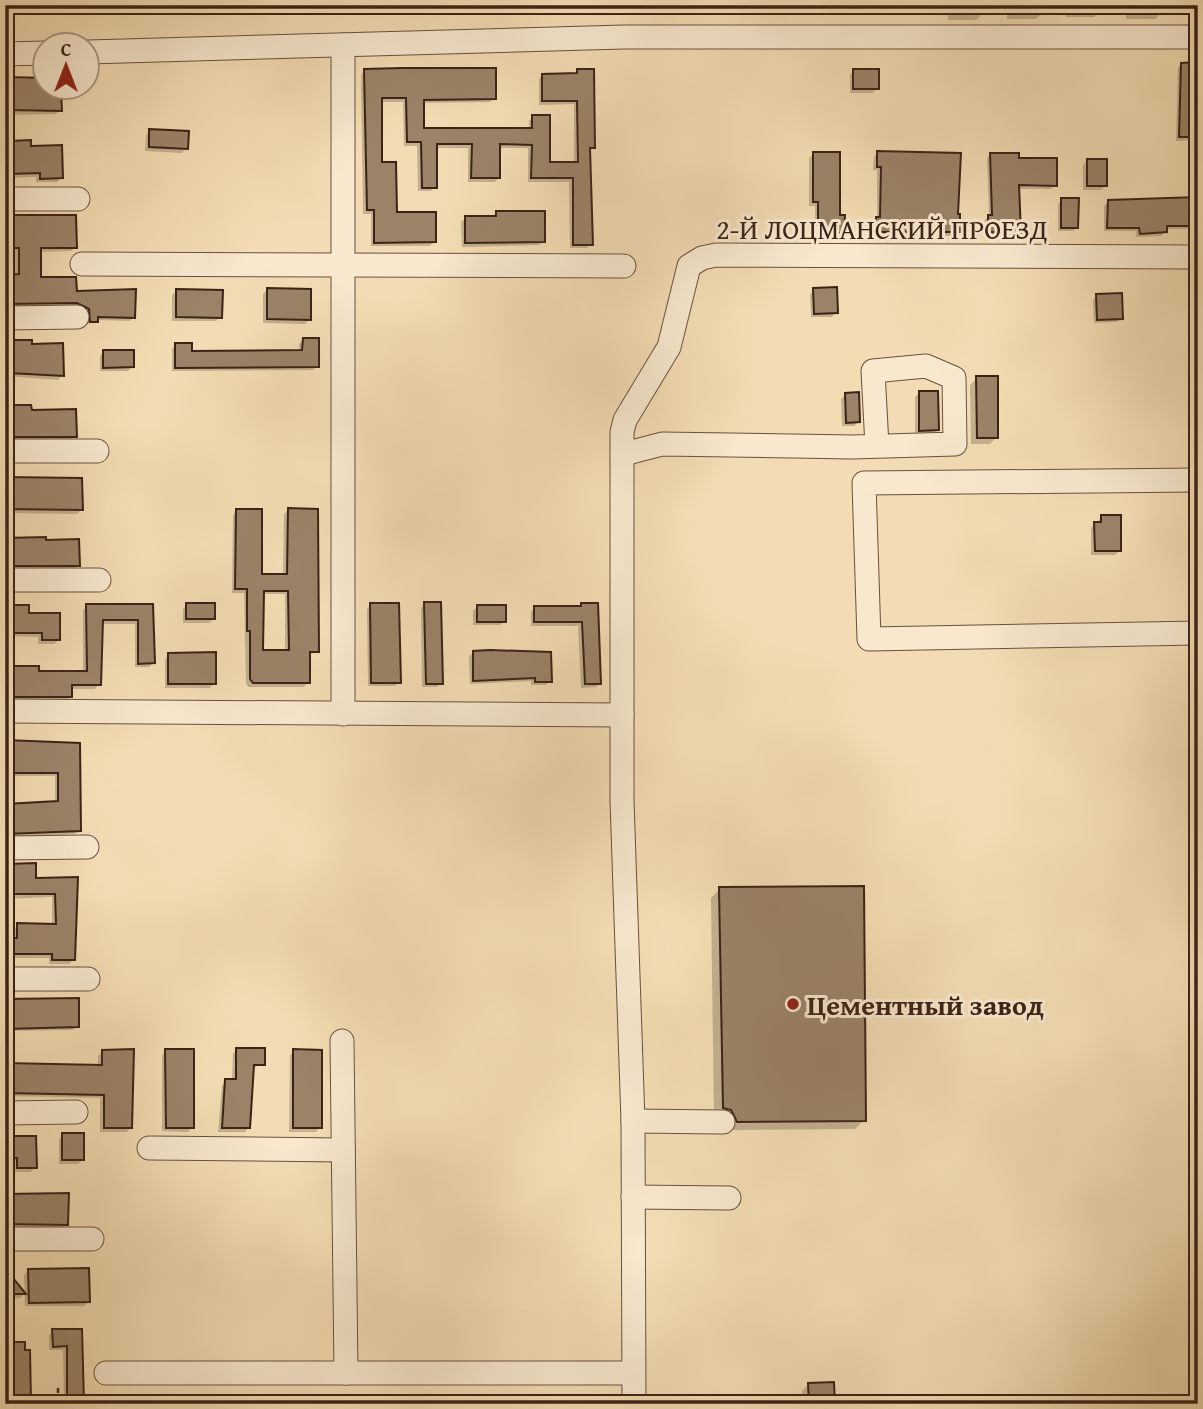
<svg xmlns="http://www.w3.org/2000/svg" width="1203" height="1409" viewBox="0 0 1203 1409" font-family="'Gentium Book Plus',serif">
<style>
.shadow{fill:#0003;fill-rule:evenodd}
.building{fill:#9b8368;stroke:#3b2317;stroke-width:2;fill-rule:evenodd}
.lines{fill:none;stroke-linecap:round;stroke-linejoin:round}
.minor-casing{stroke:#69513e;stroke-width:25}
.path{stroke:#3b2317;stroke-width:2.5;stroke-dasharray:5 3.5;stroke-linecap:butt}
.minor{stroke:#f7e8ce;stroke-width:23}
.poi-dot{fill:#8f2418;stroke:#f7e8ce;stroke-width:2.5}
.labels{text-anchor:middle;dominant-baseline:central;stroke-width:6;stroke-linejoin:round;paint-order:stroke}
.street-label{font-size:28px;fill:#3b2317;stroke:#f7e8ce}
.poi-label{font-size:28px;font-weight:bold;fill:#3b2317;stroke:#f7e8ce;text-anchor:start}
</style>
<rect width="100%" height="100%" fill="#f3dcb3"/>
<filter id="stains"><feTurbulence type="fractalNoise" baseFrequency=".00286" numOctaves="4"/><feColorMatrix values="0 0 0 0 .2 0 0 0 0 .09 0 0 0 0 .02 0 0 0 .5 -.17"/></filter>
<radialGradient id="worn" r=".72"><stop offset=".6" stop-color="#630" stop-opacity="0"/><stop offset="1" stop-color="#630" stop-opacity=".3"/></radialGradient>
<g class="shadow">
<path d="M857,5H876V9L857,10Z"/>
<path d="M911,5H981V16L976,20H948V14L911,15Z"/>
<path d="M1007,5H1040V15L1036,19H1007Z"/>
<path d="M1066,5H1098V13L1094,17H1066Z"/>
<path d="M1126,5H1160L1159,15L1155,19H1126Z"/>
<path d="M1182,64H1198V140L1176,141L1178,68Z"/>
<path d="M365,71L494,98L490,102L422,103L423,130H529V121L533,117L548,164H574V104L539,105V79L543,75H574L578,71L593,148L588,152L591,244L587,248H570L569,182H528V148H499V178L495,182H468V148H435V187L431,191H418L417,146H404L403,102H380V163L396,213L434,242L430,246H371V214H363L361,75Z"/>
<path d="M854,71L877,88L873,93H850V75Z"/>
<path d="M5,80H46V88H59L60,110L56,114L5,115Z"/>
<path d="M150,131L186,148L182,153L145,151L146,135Z"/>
<path d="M29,142V148L61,178L57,182H36V177L5,178V144Z"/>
<path d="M878,152L956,216L958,232L954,236L873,235V223L877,219V170H873L874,157Z"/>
<path d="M814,154L843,232L839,236H815V206H809V158Z"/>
<path d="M991,154L1017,159L1055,185L1051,189H1017L1019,232L1015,236H985V220L989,217L987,158Z"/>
<path d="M1087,161L1105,186L1101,190H1083V165Z"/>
<path d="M1198,199V229H1166L1161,236L1136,237V231H1104V206L1108,202Z"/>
<path d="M1062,200L1077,227L1073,231H1058V204Z"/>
<path d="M497,213L543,241L539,245L462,247L461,222L466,218L493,217Z"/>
<path d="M5,217L75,247L71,251L39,252L40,279L134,317L130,321L96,320L86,325L85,313L5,307V276H15V251H5Z"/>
<path d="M267,290L309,320L305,324L263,323V294Z"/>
<path d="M814,290L836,312L832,317H811L810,294Z"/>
<path d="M177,291L220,317L216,321H172V295Z"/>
<path d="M1097,296L1122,318L1117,322L1094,323L1093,300Z"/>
<path d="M303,340L317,366L313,370L172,371V349L176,344L190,353L299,352V344Z"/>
<path d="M30,341V346L62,375L58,380L5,376V342Z"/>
<path d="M104,352L132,367L128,371H100V356Z"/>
<path d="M977,378L997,437L990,444H971L970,385Z"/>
<path d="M919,393L937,430L933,434H915V397Z"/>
<path d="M846,394L858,422L854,426H842L841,399Z"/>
<path d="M30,406V412L75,436L71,440H5V408Z"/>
<path d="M5,478L81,510L77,514L5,513Z"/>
<path d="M237,510L261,575H283L284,514L288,510L317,651L308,655V682L304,687H248L246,683L244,593H232L233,515ZM262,594H285V652H261Z"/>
<path d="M1102,517L1120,550L1115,555H1091V528Z"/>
<path d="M5,538L78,541V565L74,569L5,571Z"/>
<path d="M425,604L441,683L437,687H422L421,608Z"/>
<path d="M5,605L27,607V614L59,640L54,644H38V637L5,636Z"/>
<path d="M187,605L214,619L209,623H183V609Z"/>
<path d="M371,605L399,682L395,686H368L367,609Z"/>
<path d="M597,605L600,683L596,687L581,688L578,626H531V612L535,608Z"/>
<path d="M87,606H151L153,663L149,667H135V624H101L99,684L95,689H70V697L66,701H5V667L38,673H83V610Z"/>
<path d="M478,607L504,621L500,625H473V611Z"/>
<path d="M474,652L550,681L546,685H531V681L470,684L469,657Z"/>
<path d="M169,655L214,683L210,688H165V659Z"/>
<path d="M5,743L79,744L80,830L75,834L5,839V804L55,803V776H5Z"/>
<path d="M5,867L35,880L76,879L74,959L69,964H49V958H9L5,968V940H14V929L18,925L52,926V897L5,899Z"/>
<path d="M720,889L864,1120L855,1129L728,1130L714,1117L711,898Z"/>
<path d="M5,1003L77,1026L73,1030L5,1031Z"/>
<path d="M237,1049L263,1064L252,1068L249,1127L245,1132H218L222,1085L232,1081L233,1054Z"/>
<path d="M166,1051L192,1127L188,1132L162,1131V1055Z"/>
<path d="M294,1051L320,1127L316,1132H289L290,1055Z"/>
<path d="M102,1052L131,1128L127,1132H100V1098L5,1096V1065L98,1067V1056Z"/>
<path d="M63,1135L83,1159L78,1164H59V1139Z"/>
<path d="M5,1137L35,1168L31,1172H14V1162H5Z"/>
<path d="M5,1196L67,1224L62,1228H5Z"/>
<path d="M5,1271L24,1294L20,1298H5Z"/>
<path d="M28,1271L88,1302L84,1306H25L24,1275Z"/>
<path d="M80,1330L83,1401H117V1404H64L63,1350H49V1335L53,1331Z"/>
<path d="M809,1384L833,1404H802V1391Z"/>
<path d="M322,1402V1404H292L293,1403Z"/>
<path d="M200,1403V1404H150H151Z"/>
<path d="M445,1403L495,1404H432Z"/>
</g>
<g class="building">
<path d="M1198,62V137H1179L1181,63Z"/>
<path d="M402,68H496V99L424,100V128H532V115H550V162H578L577,101H542V74L577,73V69H594L595,148H590L593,245H573V178H531L532,145L500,144V178H471L472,144H437V188H422L421,142H407L406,98H382V162H396L397,212H436V242L374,243V210H367L364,69Z"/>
<rect x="853" y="69" width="26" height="20"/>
<path d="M8,77L46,78V88H61L62,111L9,110Z"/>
<path d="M149,129L189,131L188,149L149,147Z"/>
<path d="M31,140V146L62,145L63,178L40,179V173L8,174V141Z"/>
<path d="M877,151L961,153L958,214H960V232H876V217H880L881,167H877Z"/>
<path d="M813,152H840V215H845L844,233L818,232V202H813Z"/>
<path d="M990,153H1019V158H1057V186L1019,185L1021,233L988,232V215H992Z"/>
<rect x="1087" y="159" width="20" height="27"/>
<path d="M1198,197V226H1167V232L1140,234L1139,228H1107L1108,200Z"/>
<path d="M1061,198H1079L1078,228H1061Z"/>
<path d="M496,211H545V242L465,243V216H496Z"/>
<path d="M5,215H76L77,248H41V277H76L77,291L136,289L135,318L98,317V322H90L89,309L77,303L5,304V275L19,274V248H5Z"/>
<path d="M837,287L838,313L814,314L813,288Z"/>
<path d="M267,288L311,289V320L267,319Z"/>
<path d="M176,289L223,290L222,318L176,317Z"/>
<path d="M1122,293L1123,319L1097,320L1096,294Z"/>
<path d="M303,338H319V367L175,368V343H192V351L302,350Z"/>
<path d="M9,340H32V344L63,343L64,376L9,373Z"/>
<path d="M103,350H134V367L103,368Z"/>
<path d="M976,376H998V438H977Z"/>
<path d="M919,391H938L939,430L919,431Z"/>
<path d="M859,392L860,422L846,423L845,393Z"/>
<path d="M9,405H31L32,410L76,409L77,437H9Z"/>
<path d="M5,477L82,478L83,510L5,509Z"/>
<path d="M288,508L318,509L319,652H310V683H253L250,679V631H247V589H235L236,509H262V574H287ZM264,591H288L289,650H263Z"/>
<path d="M1101,515H1121V551H1095L1094,522H1101Z"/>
<path d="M46,537V540L79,539L80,566H5V538Z"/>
<path d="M424,602H441L443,684H426Z"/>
<rect x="186" y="603" width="29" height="16"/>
<path d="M370,603H399L401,683H371Z"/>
<path d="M581,603H598L601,684H585L582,622H534V606H581Z"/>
<path d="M86,604H153L155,663L138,664V620H103L101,685H72V697H5V666H39V671H87Z"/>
<path d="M11,605H29V613H60V640H42V633H11Z"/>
<rect x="477" y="605" width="29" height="17"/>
<path d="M490,650L551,652L552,682H535V678L473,681V651Z"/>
<path d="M216,652V684H168V653Z"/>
<path d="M5,740L80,743L81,831L5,834V804L58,801V773H5Z"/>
<path d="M36,863V878L78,877L75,960H52V954H5V938H17V923L56,924L55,894H5V864Z"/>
<path d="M864,886L866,1121L737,1122L731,1110L723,1108L719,887Z"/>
<path d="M79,998V1027L5,1029V999Z"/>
<path d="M236,1048H265V1065H254L250,1128H222L225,1079H236Z"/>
<path d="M134,1049L132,1128H104V1095L5,1093V1063L102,1065V1050Z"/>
<path d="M165,1049H194V1128H166Z"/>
<path d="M293,1049L322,1050V1128H293Z"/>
<rect x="62" y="1133" width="22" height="27"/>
<path d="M5,1136H36L37,1168H17V1158H5Z"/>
<path d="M69,1193L68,1225L5,1224V1194Z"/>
<path d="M5,1268L26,1294H5Z"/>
<path d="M89,1268L90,1302L29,1303L28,1269Z"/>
<path d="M52,1329H82L84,1404H67V1346L53,1347Z"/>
<path d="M5,1342H25V1350H30L31,1402L5,1404Z"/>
<path d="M834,1382L835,1404H809L808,1383Z"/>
</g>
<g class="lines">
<g class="minor-casing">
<g id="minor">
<path d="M343,45V714"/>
<path d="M88,52L624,37H1198"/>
<path d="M5,54L46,53"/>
<path d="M5,199H78"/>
<path d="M82,264L624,266"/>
<path d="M5,318L77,317"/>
<path d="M5,451H97"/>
<path d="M624,454L662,444L852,447L955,444L954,378L926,366L873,371L877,446"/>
<path d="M1198,480L864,483L869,639L1198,633"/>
<path d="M5,580H99"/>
<path d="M5,711L622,715"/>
<path d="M5,848L87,847"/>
<path d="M5,979H88"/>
<path d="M342,1041L346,1373"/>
<path d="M5,1113L76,1112"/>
<path d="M633,1121L723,1122"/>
<path d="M149,1148L343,1150"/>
<path d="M633,1197L729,1198"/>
<path d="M5,1239H92"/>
<path d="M106,1373H633"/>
<path d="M634,1404L633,1121L622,801V432L625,420L669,347L689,266L702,258L716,255L1198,257"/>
</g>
</g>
<path class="path" d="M58,1388V1404"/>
<use href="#minor" class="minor"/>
</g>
<circle class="poi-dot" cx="793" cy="1004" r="7"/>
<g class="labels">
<g class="street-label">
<text x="882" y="228">2-Й ЛОЦМАНСКИЙ ПРОЕЗД</text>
</g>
<g class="poi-label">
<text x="807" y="1004">Цементный завод</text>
</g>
</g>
<rect width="1203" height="1409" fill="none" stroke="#f3dcb3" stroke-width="28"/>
<rect x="7" y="7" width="1189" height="1395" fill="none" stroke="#3b2317" stroke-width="3.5"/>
<rect x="14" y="14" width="1175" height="1381" fill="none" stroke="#3b2317" stroke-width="2"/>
<g transform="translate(66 66)"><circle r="33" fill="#f7e8ce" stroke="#ac9985" stroke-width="2"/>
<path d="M0-5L12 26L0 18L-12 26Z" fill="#8f2418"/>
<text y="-10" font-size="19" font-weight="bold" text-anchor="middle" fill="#3b2317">С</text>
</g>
<rect width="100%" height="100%" filter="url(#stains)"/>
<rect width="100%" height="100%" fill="url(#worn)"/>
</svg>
